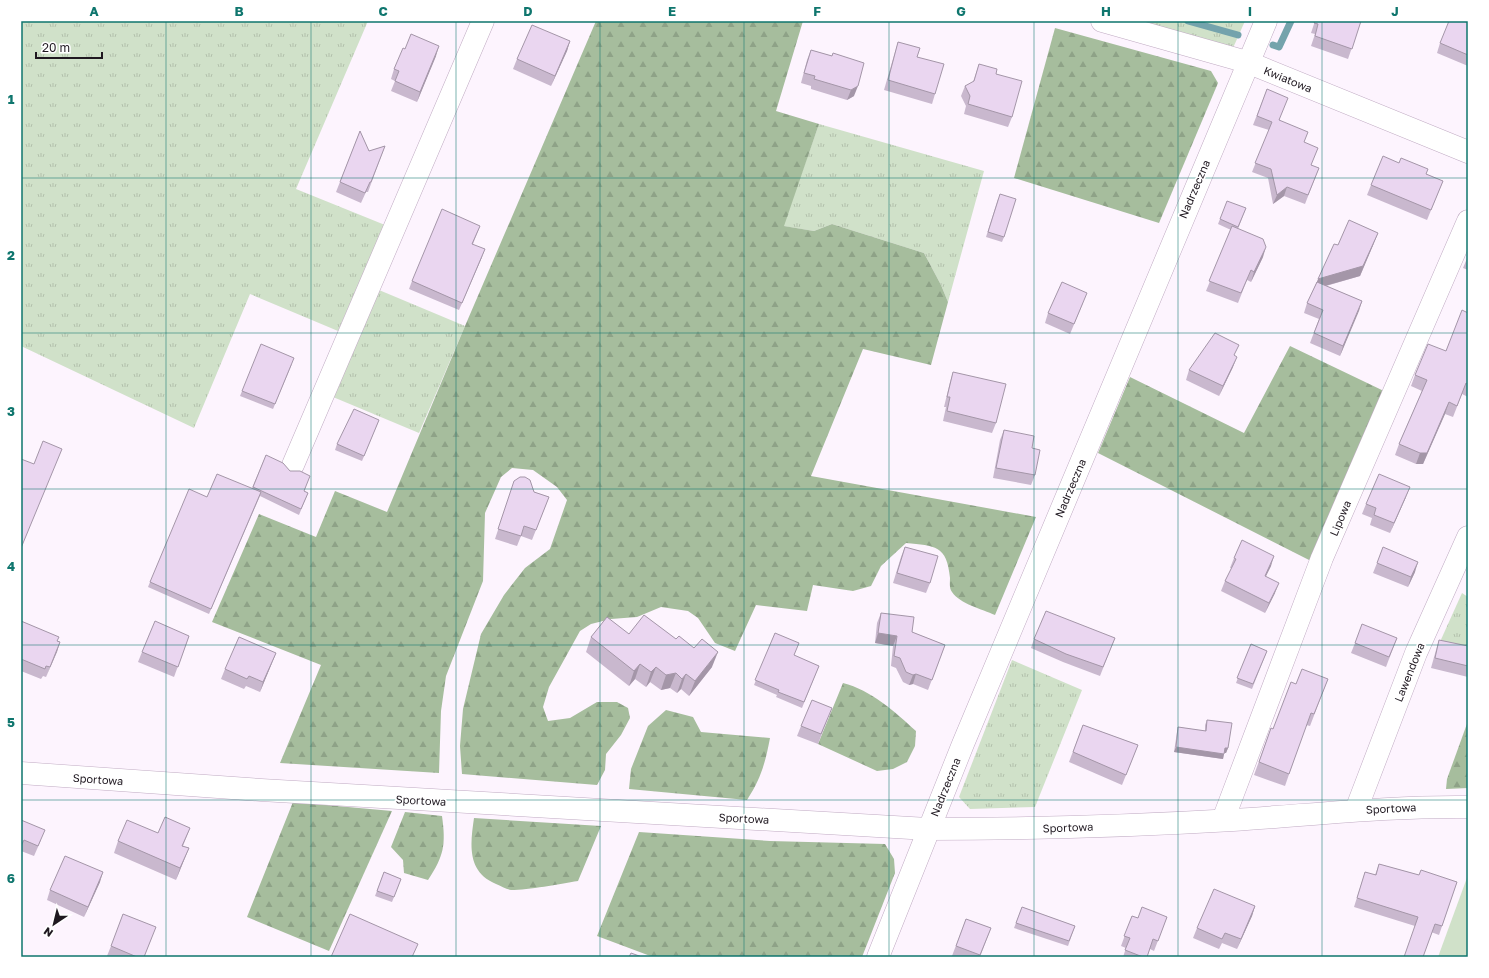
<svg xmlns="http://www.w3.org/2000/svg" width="1489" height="978" viewBox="0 0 1489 978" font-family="'Golos Text',sans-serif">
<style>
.grass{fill:url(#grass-tufts)}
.forest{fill:url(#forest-firs)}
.garden{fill:#d0e1c9}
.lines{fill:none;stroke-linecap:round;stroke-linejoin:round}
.stream{stroke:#74a3ac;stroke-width:7}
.street-casing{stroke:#c0abc3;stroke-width:23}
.street{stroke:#fff;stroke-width:22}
.wall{fill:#c9b8ce}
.shaded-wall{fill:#a496a8}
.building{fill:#ead6f0;stroke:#a496a8}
.grid{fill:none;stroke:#0f766e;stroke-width:1;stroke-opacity:0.55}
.labels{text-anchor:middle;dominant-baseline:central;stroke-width:3.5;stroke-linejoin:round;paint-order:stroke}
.street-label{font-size:11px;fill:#1f1820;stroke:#fff}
.neatline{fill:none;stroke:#0f766e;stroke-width:1.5}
.grid-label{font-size:13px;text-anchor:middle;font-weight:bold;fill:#0f766e}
</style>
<defs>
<pattern id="grass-tufts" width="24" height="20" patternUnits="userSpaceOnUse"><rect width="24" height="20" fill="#d0e1c9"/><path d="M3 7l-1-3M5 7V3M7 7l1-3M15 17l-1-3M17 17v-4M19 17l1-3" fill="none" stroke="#b2c0ac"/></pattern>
<pattern id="forest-firs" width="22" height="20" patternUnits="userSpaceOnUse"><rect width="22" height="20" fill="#a6bd9d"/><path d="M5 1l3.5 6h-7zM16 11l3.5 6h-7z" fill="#8ea287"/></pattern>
</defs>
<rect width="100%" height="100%" fill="#fdf4fe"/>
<g class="grass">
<path d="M21,21H368L296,189L385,225L338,331L250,294L194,428L21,346Z"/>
<path d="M1140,21H1245L1233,48Z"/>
<path d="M819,124L984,171L948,302L941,285L924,253L832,224L814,231L783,226Z"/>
<path d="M379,290L465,326L419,433L333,397Z"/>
<path d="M1462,593L1468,597V651L1439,644Z"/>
<path d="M1012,660L1082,690L1035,807L970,809L959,797Z"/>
</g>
<g class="forest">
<path d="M596,21H803L776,111L819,124L784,226L814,231L832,224L924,253L941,285L948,302L931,365L863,349L811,476L1036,517L995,615C982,609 960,604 952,592C949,589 950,582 950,578C947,545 935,546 906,543L881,566L871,586L853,591L813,585L807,611L756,605L735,651L715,643L698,618L688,611L661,607L637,617L611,619L591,624L580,631L549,687L543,707L548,721L570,718L597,702H617L628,708L630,718L621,735L606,754L605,770L597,785L462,774L460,746L463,709L481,634L504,595L525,568L550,549L567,500L557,487L533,470L512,468L501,477L485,513L483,581L446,676L441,711L439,773L280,763L321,665L212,622L259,514L316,537L335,491L387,512L465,326Z"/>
<path d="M1055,28L1211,71L1218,83L1159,223L1014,178Z"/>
<path d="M1290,346L1386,392L1313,562L1098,453L1130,377L1244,433Z"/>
<path d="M843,683C871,690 895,712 916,731L915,746L907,762L893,769L877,771L818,744Z"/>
<path d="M666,710L693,717L701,732L770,738C765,764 761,778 747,800L629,789L631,769L648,726Z"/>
<path d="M1468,721V788L1446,789L1447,779Z"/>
<path d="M293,802L392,811L329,951L247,917Z"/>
<path d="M405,812L442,816C446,845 444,856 428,880L404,873L403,860L391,847Z"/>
<path d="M474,818L601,826L578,881C559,884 529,890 511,890C506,889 501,886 496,884C467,872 470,845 474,818Z"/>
<path d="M639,832L770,841L885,844L894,859L895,873L862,957H653L597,936Z"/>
</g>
<path class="garden" d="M1468,875V957H1438Z"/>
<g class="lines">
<g class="stream">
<path d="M1188,21L1238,35"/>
<path d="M1273,45L1279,47L1291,21"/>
</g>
<g class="street-casing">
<g id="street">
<path d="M1102,21L1247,62L1468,152"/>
<path d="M293,465L483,21"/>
<path d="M21,773L261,790L928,829C1030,829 1132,826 1233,820C1311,815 1389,806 1468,807"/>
<path d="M1356,810L1416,653L1468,537"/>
<path d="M1223,820L1322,558L1468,221"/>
<path d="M878,957L963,744L1266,21"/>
</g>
</g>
<use href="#street" class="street"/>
</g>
<g class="wall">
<path d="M1315,21H1361L1348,59L1311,46L1315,34L1311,33Z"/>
<path d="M1468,23V66L1437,53L1440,43Z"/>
<path d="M570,41L567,51L551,86L513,69L517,59Z"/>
<path d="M898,42L917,57L935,94L932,104L884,90L895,52Z"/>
<path d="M405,49L436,56L417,102L391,91L395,81L391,79L394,69Z"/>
<path d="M811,50L832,56L854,96L847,100L811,89V86L801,83L807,60Z"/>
<path d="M979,64L996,74L1012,117L1008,127L964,114L966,106L961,96L965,86L973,82Z"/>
<path d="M1267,89L1280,120L1304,142L1311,165L1319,168L1305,204L1284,196L1273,204L1268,178L1252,172L1269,130L1253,125Z"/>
<path d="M360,131L369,151L385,146L368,192H366L361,203L336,192Z"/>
<path d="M1426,174L1443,181L1427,220L1367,195L1371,185Z"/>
<path d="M998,199L1004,237L1002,242L986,237Z"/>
<path d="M1246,208L1238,229L1263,257L1251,282L1247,280L1238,303L1206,291L1231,230L1218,224L1220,219Z"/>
<path d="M480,226L473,244L482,257L459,310L409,289L412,281Z"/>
<path d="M1374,243L1360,276L1326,286L1362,301L1340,356L1310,343L1319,319L1304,313L1307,303L1317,282L1338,245Z"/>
<path d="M1468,256V270L1463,268Z"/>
<path d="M1083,303L1070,334L1045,323L1048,313Z"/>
<path d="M1468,313V397L1462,394L1453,417L1445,414L1423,464H1416L1395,455L1399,444L1422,391L1411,386L1415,375L1446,351Z"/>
<path d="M1235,355L1233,367L1219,396L1186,380L1189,370Z"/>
<path d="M292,364L273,409L240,396L242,391Z"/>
<path d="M953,372L996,423L992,433L943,421L946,407H944L950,382Z"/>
<path d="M379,420L362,461L335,450L337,444Z"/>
<path d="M1004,430L1032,448L1035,475L1031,485L993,478L1000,440Z"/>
<path d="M266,455L304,491L308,493L299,515L260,496L209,614L148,587L150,582L207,497L252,488Z"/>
<path d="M511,491L534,492L549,497L532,540L521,536L517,546L495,539Z"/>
<path d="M1406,497L1390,533L1370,525L1372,518L1362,514L1366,504Z"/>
<path d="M905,547L930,583L926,593L893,583L901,557Z"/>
<path d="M1234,558L1271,566L1266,576L1275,593L1265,613L1221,591L1225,581L1232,568H1230Z"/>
<path d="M1377,563L1415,572L1408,587L1373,573Z"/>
<path d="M881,613L912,632L945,645L928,690L913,684L909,685L903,682L896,668L891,666L893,646L875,643L877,623Z"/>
<path d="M21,621L60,642L46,677L43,676L41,679L21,671Z"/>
<path d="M775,633L795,656L819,666L802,708L776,697L777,695L754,685Z"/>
<path d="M629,634L712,667L689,696L681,689L677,693L670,688L661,690L650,682L646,687L635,679L629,686L586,652L591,637Z"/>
<path d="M189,636L174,677L138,662L142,652Z"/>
<path d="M1115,638L1100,676L1063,662L1031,648L1034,639Z"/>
<path d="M1397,638L1386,667L1351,653L1355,643Z"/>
<path d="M1439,640L1468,646V677L1431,668L1436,650Z"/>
<path d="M1251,644L1267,651L1252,689L1236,683Z"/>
<path d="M276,653L260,692L246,686L244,689L221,679L225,669Z"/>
<path d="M1328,679L1310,726L1306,725L1285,786L1254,775L1271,728L1273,729Z"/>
<path d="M828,718L818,744L797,736L801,726Z"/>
<path d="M1207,720L1228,748L1226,753H1224L1223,759L1174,752L1177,732L1178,727L1205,731V725Z"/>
<path d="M1083,725L1138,745L1122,785L1069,762Z"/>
<path d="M21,820L41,840L34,856L21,851Z"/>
<path d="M190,828L183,846L189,848L176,880L114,853L118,841Z"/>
<path d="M1379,864L1419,875L1457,882L1439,935L1415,926L1354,907L1365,872L1375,875Z"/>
<path d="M384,872L401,879L392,902L375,896Z"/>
<path d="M100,882L84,917L47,900L50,890Z"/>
<path d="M1255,906L1252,916L1237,949L1222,943L1219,949L1193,938L1197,928Z"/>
<path d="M1022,907L1075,926L1068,946L1014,928Z"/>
<path d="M1132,916L1138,918L1167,917L1154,951L1150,949L1147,957H1123L1126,948L1121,946Z"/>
<path d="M966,919L991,928L980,957H955L952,956Z"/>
<path d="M152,937L144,957H110L107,956L111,946Z"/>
</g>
<g class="shaded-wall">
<path d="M570,41L567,51L551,86L555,76Z"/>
<path d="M439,46L436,56L417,102L420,92Z"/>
<path d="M858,86L854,96L847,100L851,90Z"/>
<path d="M1287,187L1284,196L1273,204L1277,195Z"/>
<path d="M1378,233L1374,243L1360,276L1314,289L1318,279Z"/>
<path d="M1266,247L1263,257L1251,282L1254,272Z"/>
<path d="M485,249L482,257L459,310L462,303Z"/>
<path d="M1362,301L1359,311L1340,356L1343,346Z"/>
<path d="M1237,357L1233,367L1219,396L1223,386Z"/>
<path d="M1449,402L1445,414L1423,464H1416L1420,453Z"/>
<path d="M1410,487L1406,497L1390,533L1394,523Z"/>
<path d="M1274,556L1271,566L1261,586L1265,576Z"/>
<path d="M1418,562L1415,572L1408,587L1411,577Z"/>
<path d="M1279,583L1275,593L1265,613L1269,603Z"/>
<path d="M878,633L897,636L893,646L875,643Z"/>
<path d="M60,642L57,652L46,677Z"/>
<path d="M718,652L712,667L689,696L695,681Z"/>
<path d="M276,653L272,663L260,692L263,682Z"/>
<path d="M640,664L635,679L629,686L634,671Z"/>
<path d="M656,667L650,682L646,687L651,672Z"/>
<path d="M676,673L670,688L661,690L666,675Z"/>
<path d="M686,674L681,689L677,693L682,679Z"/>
<path d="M916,674L913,684L909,685L913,675Z"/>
<path d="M1176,747L1224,754L1223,759L1174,752Z"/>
<path d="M1225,748H1228L1226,753H1223Z"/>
<path d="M189,848L184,860L176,880L180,868Z"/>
<path d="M103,872L100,882L84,917L88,907Z"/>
<path d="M1255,906L1252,916L1237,949L1241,939Z"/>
</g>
<g class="building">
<path d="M1315,21H1361L1352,49L1315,36L1318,24L1314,23Z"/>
<path d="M1449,21H1464L1468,23V55L1440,43Z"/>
<path d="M532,25L570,41L555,76L517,59Z"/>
<path d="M411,34L439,46L420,92L395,81L399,71L394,69L403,48L405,49Z"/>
<path d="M898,42L920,48L917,57L944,64L935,94L888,80Z"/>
<path d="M811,50L832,56L833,53L864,63L858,86L851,90L814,79L815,76L804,73Z"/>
<path d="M979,64L997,69L996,74L1022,81L1012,117L968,104L970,96L965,86L974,81Z"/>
<path d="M1267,89L1288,98L1279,120L1308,132L1304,142L1318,148L1311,165L1319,168L1308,195L1287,187L1277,195L1271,169L1255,163L1272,122L1257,116Z"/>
<path d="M360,131L369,151L385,146L371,182H370L365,193L340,182Z"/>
<path d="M1383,156L1399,163L1401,158L1428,169L1426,174L1443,181L1431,210L1371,185Z"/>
<path d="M1000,194L1016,199L1004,237L988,232Z"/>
<path d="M1227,201L1246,208L1238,227L1220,219Z"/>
<path d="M442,209L480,226L472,244L485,249L462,303L412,281Z"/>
<path d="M1349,220L1378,233L1363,266L1318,279L1334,244L1338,245Z"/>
<path d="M1232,226L1263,239L1266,247L1254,272L1251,270L1241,293L1209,281Z"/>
<path d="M1062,282L1087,293L1074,324L1048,313Z"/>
<path d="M1317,282L1362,301L1343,346L1314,333L1323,310L1307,303Z"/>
<path d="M1462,310L1468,313V384L1466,383L1457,406L1449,402L1427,453H1420L1399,444L1427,380L1415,375L1428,344L1446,351Z"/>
<path d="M1215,333L1239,345L1234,355L1237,357L1223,386L1189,370Z"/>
<path d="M261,344L294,358L275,404L242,391Z"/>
<path d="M953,372L1006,384L996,423L947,411L950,397H947Z"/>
<path d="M354,409L379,420L364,456L337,444Z"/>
<path d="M1004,430L1034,436L1032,448L1040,450L1035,475L996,468Z"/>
<path d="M43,441L62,449L21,548V459L34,464Z"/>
<path d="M266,455L283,463L290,471H300L310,476L304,491L308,493L301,509L253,487Z"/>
<path d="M217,474L261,492L211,609L150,582L189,489L207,497Z"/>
<path d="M1379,474L1410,487L1394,523L1374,515L1376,508L1366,504Z"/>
<path d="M520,477H525L530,480L534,492L549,497L536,530L524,526L521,536L498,529L514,481Z"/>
<path d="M1242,540L1274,556L1265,576L1279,583L1269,603L1225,581L1236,559L1234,558Z"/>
<path d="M905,547L938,556L930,583L897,573Z"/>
<path d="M1383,547L1418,562L1411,577L1377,563Z"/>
<path d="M1046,611L1115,638L1103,667L1066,654L1034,639Z"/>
<path d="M881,613L914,617L912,632L945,645L932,680L916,674L913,675L906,672L900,658L894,656L897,636L878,633Z"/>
<path d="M644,615L676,639L679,636L694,648L702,639L718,652L695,681L686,674L682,679L676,673L666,675L656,667L651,672L640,664L634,671L591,637L607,617L629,634Z"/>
<path d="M21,621L59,637L57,641L60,642L50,667L46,666L45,669L21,659Z"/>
<path d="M155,621L189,636L178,667L142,652Z"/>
<path d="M1362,624L1397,638L1389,657L1355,643Z"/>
<path d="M775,633L799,643L794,655L819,666L804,702L778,692L779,690L755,680Z"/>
<path d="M239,637L276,653L263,682L249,676L247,679L225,669Z"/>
<path d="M1439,640L1468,646V666L1435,658Z"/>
<path d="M1251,644L1267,651L1253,684L1237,678Z"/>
<path d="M1302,669L1328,679L1314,714L1311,713L1289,774L1259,762L1271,728L1273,729L1291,682L1296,684Z"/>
<path d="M812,700L832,708L821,734L801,726Z"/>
<path d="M1207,720L1232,723L1228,748H1225L1224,754L1176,747L1178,727L1206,731Z"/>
<path d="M1083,725L1138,745L1126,775L1073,752Z"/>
<path d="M165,817L190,828L182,846L189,848L180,868L118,841L127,820L158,833Z"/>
<path d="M21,820L45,830L38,846L24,840L21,846Z"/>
<path d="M65,856L103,872L88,907L50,890Z"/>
<path d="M1379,864L1419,875L1421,870L1457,882L1442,926L1435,924L1423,957H1404L1418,917L1357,898L1365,872L1376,875Z"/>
<path d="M384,872L401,879L394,897L377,891Z"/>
<path d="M1214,889L1255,906L1241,939L1225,933L1222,939L1197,928Z"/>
<path d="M1022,907L1075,926L1069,941L1016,923Z"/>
<path d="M1142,907L1167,917L1158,941L1153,939L1147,957H1143L1125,950L1130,938L1124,936L1132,916L1138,918Z"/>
<path d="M123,914L156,927L144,957H137L111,946Z"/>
<path d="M350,914L418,944L412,957H331Z"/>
<path d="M966,919L991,928L980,955L956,946Z"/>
<path d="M631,953L642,957H629Z"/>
</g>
<path class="grid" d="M166,21V957M311,21V957M456,21V957M600,21V957M744,21V957M889,21V957M1034,21V957M1178,21V957M1322,21V957M21,178H1468M21,333H1468M21,489H1468M21,645H1468M21,800H1468"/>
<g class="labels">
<g class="street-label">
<text transform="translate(1288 79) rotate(22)">Kwiatowa</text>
<text transform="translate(1194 189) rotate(-67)">Nadrzeczna</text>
<text transform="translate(1070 488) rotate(-67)">Nadrzeczna</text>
<text transform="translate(1340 518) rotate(-67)">Lipowa</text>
<text transform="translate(1409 672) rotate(-68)">Lawendowa</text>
<text transform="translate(98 779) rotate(4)">Sportowa</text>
<text transform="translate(945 787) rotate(-68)">Nadrzeczna</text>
<text transform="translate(421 800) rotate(3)">Sportowa</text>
<text transform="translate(1391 808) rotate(-3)">Sportowa</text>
<text transform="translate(744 818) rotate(3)">Sportowa</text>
<text transform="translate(1068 827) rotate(-2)">Sportowa</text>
</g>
</g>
<rect width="1489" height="978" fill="none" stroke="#ffffff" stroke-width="44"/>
<g transform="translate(54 924) rotate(215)" stroke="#ffffff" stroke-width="3" paint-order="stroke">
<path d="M0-3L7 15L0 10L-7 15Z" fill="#1f1820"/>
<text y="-6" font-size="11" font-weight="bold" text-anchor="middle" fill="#1f1820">N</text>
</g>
<path d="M36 52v6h66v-6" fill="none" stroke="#1f1820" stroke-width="2"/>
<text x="42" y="52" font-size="12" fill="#1f1820" stroke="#ffffff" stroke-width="3" paint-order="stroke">20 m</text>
<rect x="22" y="22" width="1445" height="934" class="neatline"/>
<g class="grid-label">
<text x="94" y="16">A</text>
<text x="239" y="16">B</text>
<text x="383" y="16">C</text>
<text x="528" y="16">D</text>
<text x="672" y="16">E</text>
<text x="817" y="16">F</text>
<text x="961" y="16">G</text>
<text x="1106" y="16">H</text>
<text x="1250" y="16">I</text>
<text x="1395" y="16">J</text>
<text x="11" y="104">1</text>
<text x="11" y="260">2</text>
<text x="11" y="416">3</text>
<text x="11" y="571">4</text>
<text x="11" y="727">5</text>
<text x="11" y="883">6</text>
</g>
</svg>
